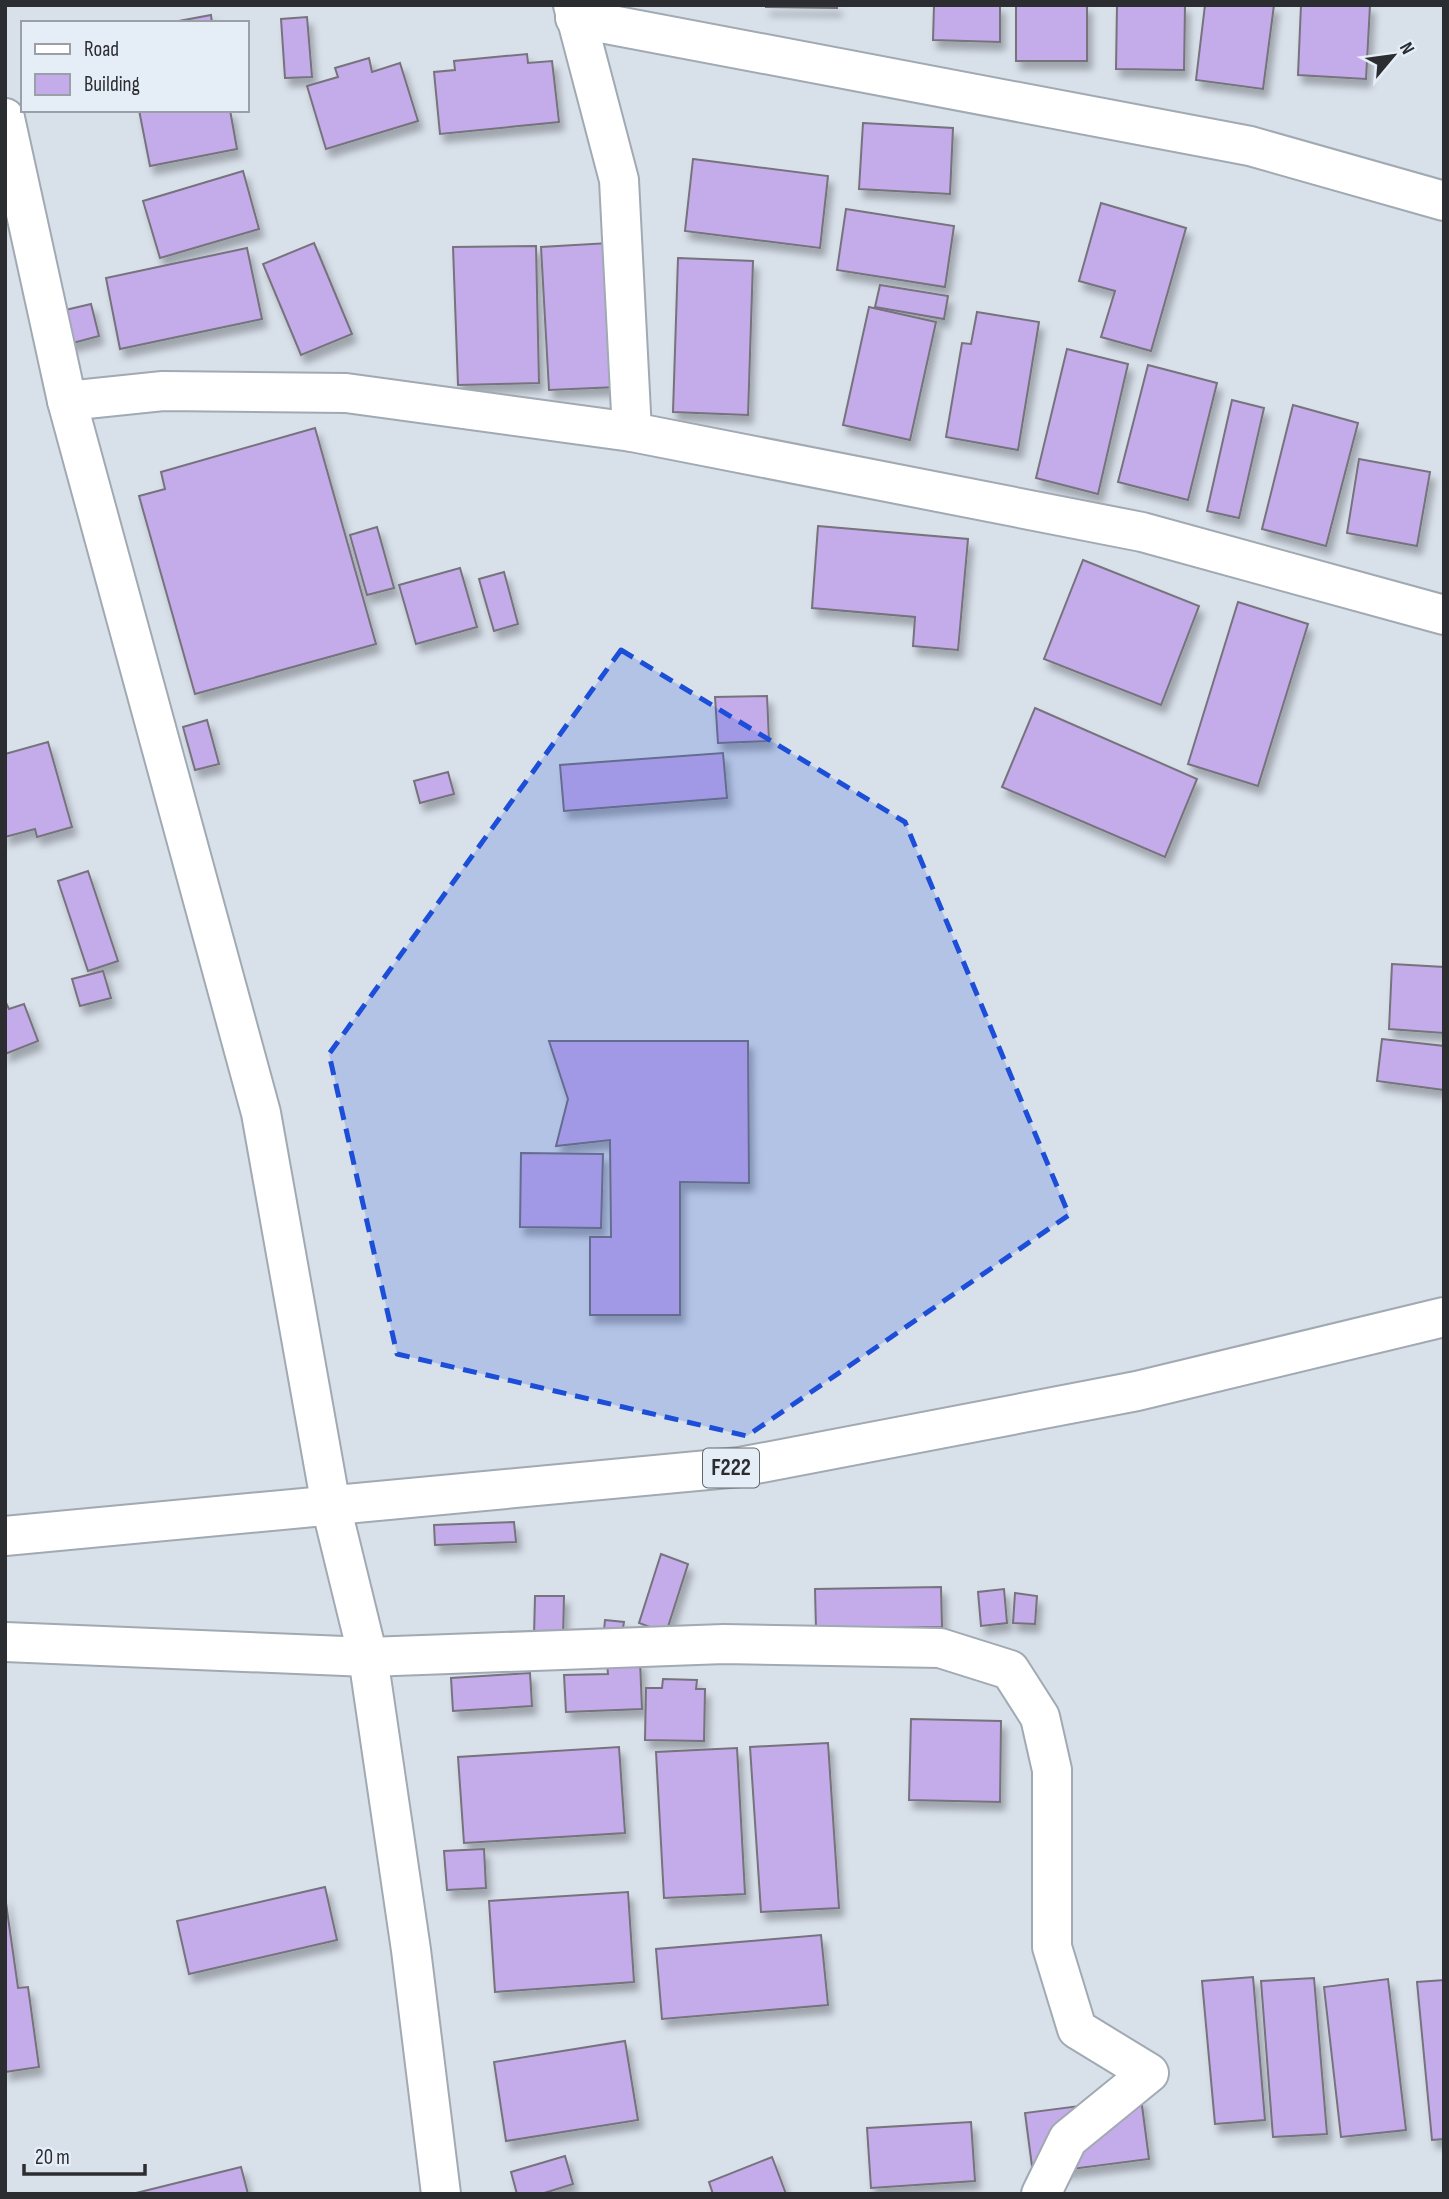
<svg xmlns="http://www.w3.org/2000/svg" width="1449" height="2199" viewBox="0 0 1449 2199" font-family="'Sofia Sans Condensed',sans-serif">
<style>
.building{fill:#c4acea;stroke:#76737d;stroke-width:2;filter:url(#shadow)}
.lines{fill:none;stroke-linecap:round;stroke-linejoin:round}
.minor-casing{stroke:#a1a9b2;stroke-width:42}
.primary-casing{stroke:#a1a9b2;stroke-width:42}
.minor{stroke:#fff;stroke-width:38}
.primary{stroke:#fff;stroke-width:38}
.marked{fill:#1d4ed8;fill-opacity:0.2;stroke:#1d4ed8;stroke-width:5;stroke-dasharray:14 9;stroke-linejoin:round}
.labels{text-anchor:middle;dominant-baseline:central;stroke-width:5;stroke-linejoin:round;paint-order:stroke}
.shield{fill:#e5edf7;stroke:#63676c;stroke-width:2}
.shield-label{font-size:23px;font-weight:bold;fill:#2b2d31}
</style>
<defs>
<filter id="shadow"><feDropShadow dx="4.5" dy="8" stdDeviation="3.5" flood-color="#0004"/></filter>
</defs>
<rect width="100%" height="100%" fill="#d8e0ea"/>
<g class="building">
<path d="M766,5H837V8L766,7Z"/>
<path d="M934,5H1000V42L933,40Z"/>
<rect x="1016" y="5" width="71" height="56"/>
<path d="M1117,5H1185L1184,70L1116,69Z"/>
<path d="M1205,5H1274L1263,89L1196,80Z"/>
<path d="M1301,5H1370L1366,79L1298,75Z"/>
<path d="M211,15L212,23H168Z"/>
<path d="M307,17L312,77L285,78L281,19Z"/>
<path d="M527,54L528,63L552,61L559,122L440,134L434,72L455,70L454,61Z"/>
<path d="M369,58L372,72L400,63L418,121L326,149L307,86L338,77L335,68Z"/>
<path d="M139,110H230L237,149L150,166Z"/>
<path d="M863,123L953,128L950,194L859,189Z"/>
<path d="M693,159L828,176L820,248L685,231Z"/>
<path d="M243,171L259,229L160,258L143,201Z"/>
<path d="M1101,203L1186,228L1151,351L1101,337L1115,291L1079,281Z"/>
<path d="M846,209L954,226L945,287L837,270Z"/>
<path d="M314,243L352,334L301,355L263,264Z"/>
<path d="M609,243L617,387L549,390L541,247Z"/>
<path d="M536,246L539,383L458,385L453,247Z"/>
<path d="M247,248L262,319L120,349L106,278Z"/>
<path d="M678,258L753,261L748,415L673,412Z"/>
<path d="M880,285L948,296L944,319L875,307Z"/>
<path d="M91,304L99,336L69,344L61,311Z"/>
<path d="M869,307L936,322L910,440L843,425Z"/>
<path d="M977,312L1039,322L1018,450L946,437L962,343L971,344Z"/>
<path d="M1067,349L1128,364L1098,494L1036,478Z"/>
<path d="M1148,365L1217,383L1188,500L1118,482Z"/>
<path d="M1232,400L1264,408L1239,518L1207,511Z"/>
<path d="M1293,405L1358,423L1326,546L1262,529Z"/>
<path d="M315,428L376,644L195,694L139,496L165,489L161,472Z"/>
<path d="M1359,459L1430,472L1417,546L1347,533Z"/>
<path d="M818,526L968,539L958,650L913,646L915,617L812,608Z"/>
<path d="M377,527L394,588L367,595L350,535Z"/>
<path d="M1083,560L1199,606L1161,705L1044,659Z"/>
<path d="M460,568L477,627L416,644L399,585Z"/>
<path d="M504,572L518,624L494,631L479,579Z"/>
<path d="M1238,602L1308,624L1258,786L1188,764Z"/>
<path d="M767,696L769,741L718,743L715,697Z"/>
<path d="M1035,708L1197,779L1165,857L1002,787Z"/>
<path d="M207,720L219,764L195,770L183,727Z"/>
<path d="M48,742L72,827L37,837L35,829L5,837V754Z"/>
<path d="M723,753L727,798L564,811L560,765Z"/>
<path d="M448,772L454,794L420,803L414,781Z"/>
<path d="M88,871L118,961L88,971L58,881Z"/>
<path d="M1392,964L1444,967V1033L1389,1029Z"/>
<path d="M103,971L111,998L80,1006L72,979Z"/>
<path d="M5,1001L9,1009L24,1004L38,1041L5,1054Z"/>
<path d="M1382,1039L1444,1046V1090L1377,1081Z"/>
<path d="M549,1041H748L749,1183L680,1182V1315H590V1237H611L610,1140L556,1146L568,1099Z"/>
<path d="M521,1153L603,1154L601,1228L520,1227Z"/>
<path d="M514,1522L516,1542L435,1545L434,1525Z"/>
<path d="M661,1554L688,1564L666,1633L639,1623Z"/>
<path d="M941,1587L942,1627L816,1629L815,1589Z"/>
<path d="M1004,1589L1007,1623L981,1626L978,1592Z"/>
<path d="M1015,1593L1037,1596L1035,1624L1013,1623Z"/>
<path d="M535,1596H564L563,1638L534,1637Z"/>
<path d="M605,1620L624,1622L622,1634L604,1631Z"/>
<path d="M640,1661L642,1709L566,1712L564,1675L608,1674L607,1663Z"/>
<path d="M530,1673L532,1706L453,1711L451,1678Z"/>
<path d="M663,1679L697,1680L696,1689H705L704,1741L645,1740L646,1688H662Z"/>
<path d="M911,1719L1001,1721L1000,1802L909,1800Z"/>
<path d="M828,1743L839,1908L761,1912L750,1747Z"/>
<path d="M619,1747L625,1833L464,1843L458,1757Z"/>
<path d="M737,1748L745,1894L664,1898L656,1752Z"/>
<path d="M484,1849L486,1888L447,1890L444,1851Z"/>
<path d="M325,1887L337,1940L189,1974L177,1921Z"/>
<path d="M628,1892L634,1982L495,1992L489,1901Z"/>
<path d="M5,1896L18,1988L28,1987L39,2067L5,2072Z"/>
<path d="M821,1935L828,2005L662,2019L656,1949Z"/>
<path d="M1253,1977L1265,2120L1215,2124L1202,1981Z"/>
<path d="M1314,1978L1327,2134L1273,2137L1261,1981Z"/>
<path d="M1388,1979L1406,2130L1341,2137L1324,1987Z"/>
<path d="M1444,1980V2139L1432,2140L1417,1982Z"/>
<path d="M625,2041L638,2120L506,2141L494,2062Z"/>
<path d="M1141,2098L1149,2159L1033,2174L1025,2113Z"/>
<path d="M971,2122L975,2181L871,2188L867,2128Z"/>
<path d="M565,2156L573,2184L541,2194H517L511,2172Z"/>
<path d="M772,2157L786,2194H713L709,2182Z"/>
<path d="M241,2167L248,2194H132Z"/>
</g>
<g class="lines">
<g class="minor-casing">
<g id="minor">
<path d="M573,5L619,180L632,432"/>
<path d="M575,18L1250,146L1444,201"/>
<path d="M5,118L67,401"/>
<path d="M5,1642L368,1657L724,1644L940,1648L1010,1670L1040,1717L1052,1770V1947L1077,2029L1149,2073L1068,2139L1041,2194"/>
<path d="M441,2194L411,1950L368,1657L331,1506L261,1113L67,401L163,391L346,393L632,432L1142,532L1444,615"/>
</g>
</g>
<g class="primary-casing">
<path id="primary" d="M5,1536L740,1467L1137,1391L1444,1317"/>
</g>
<use href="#minor" class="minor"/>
<use href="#primary" class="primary"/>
</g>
<path class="marked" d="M621,650L905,822L1069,1215L747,1436L397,1354L329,1054Z"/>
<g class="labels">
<rect class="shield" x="703" y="1448.5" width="56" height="39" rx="5"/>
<g class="shield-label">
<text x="731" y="1468">F222</text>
</g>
</g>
<rect width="1449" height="2199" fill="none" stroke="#2b2d31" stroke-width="14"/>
<rect x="21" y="21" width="228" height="91" fill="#e5edf7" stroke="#9ba0a8" stroke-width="2"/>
<rect x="35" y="44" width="35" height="10" fill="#ffffff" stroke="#9ba0a8" stroke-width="2"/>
<text x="84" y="56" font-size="21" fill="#2b2d31">Road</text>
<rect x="35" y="74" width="35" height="21" fill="#c4acea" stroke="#9ba0a8" stroke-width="2"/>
<text x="84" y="91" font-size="21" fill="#2b2d31">Building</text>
<g transform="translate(1393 56) rotate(61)" stroke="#e5edf7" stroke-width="5" paint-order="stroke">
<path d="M0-5L12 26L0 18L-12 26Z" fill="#2b2d31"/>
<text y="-10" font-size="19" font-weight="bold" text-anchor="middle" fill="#2b2d31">N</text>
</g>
<path d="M24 2164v10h121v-10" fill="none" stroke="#2b2d31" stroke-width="3.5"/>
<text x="35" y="2164" font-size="21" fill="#2b2d31" stroke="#e5edf7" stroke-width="5" paint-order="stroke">20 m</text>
</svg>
